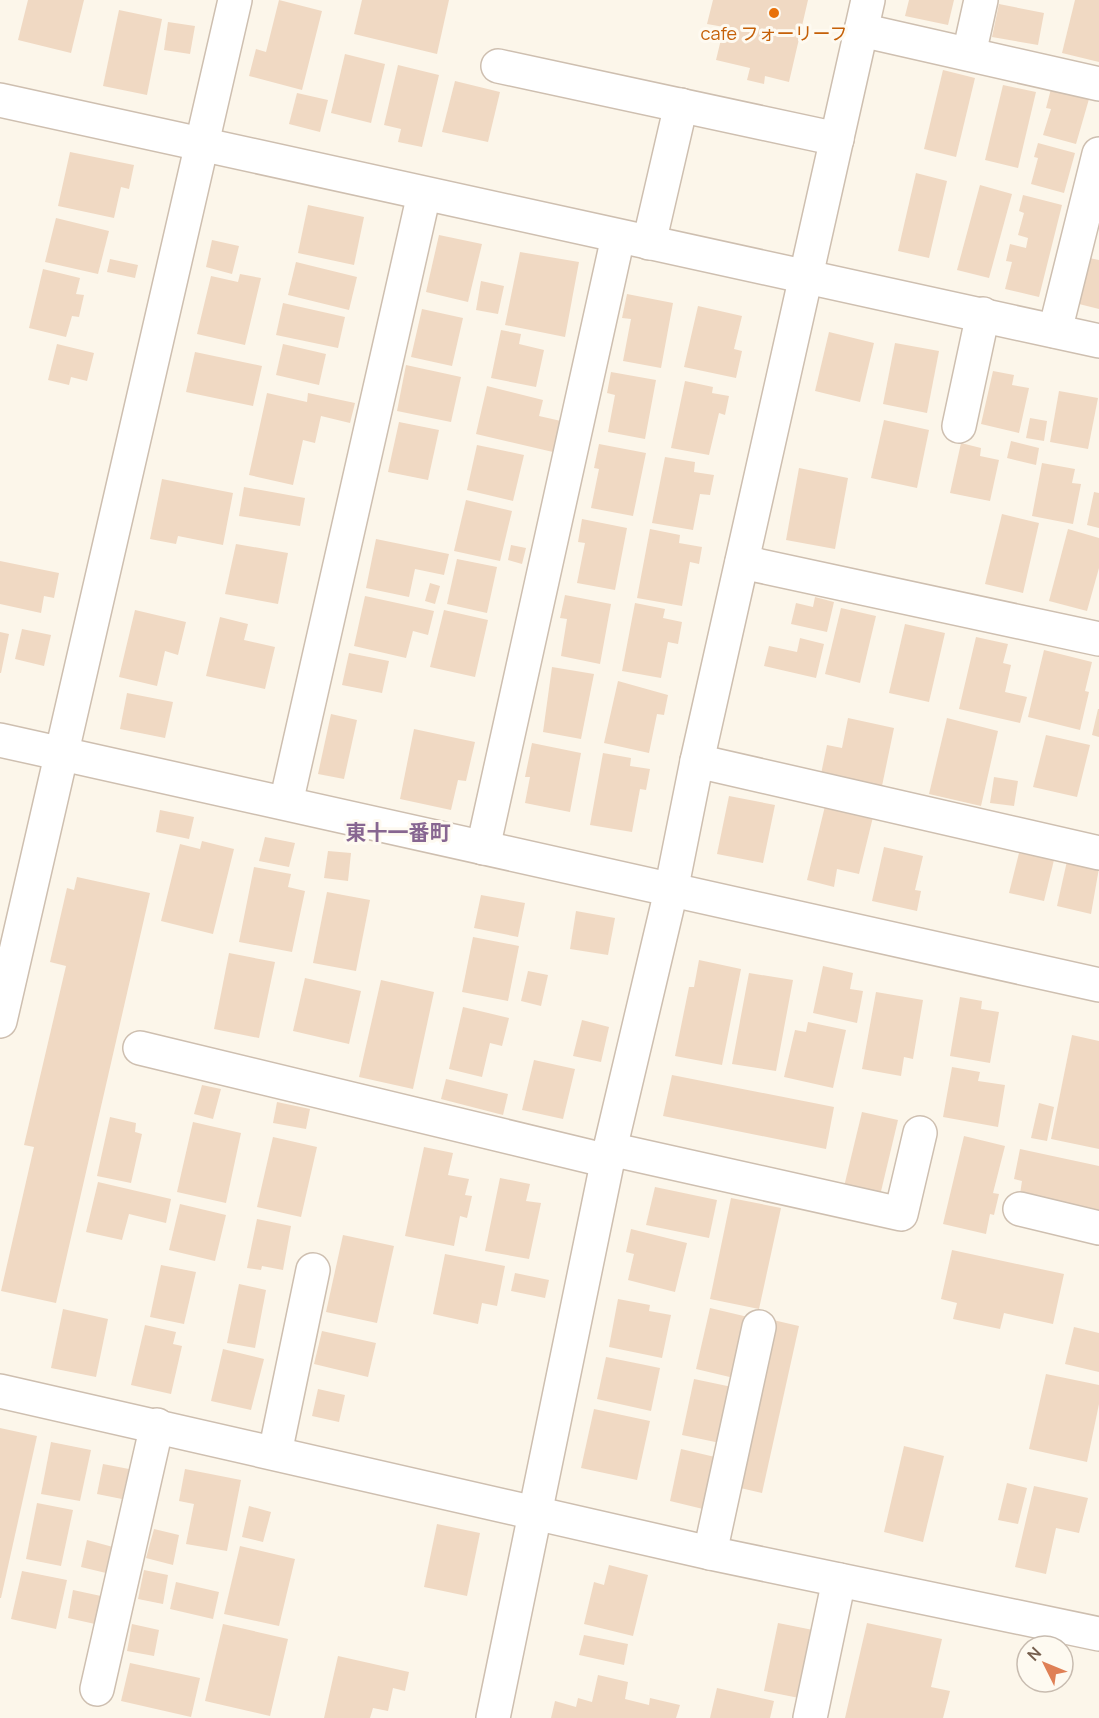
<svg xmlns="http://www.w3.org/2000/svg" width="1099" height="1718" viewBox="0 0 1099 1718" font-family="Manrope,'Noto Sans JP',sans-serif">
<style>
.building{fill:#f0d9c3}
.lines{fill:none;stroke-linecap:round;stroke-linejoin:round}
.minor-casing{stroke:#cebfb0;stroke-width:36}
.minor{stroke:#fff;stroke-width:33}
.food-dot{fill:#e8710a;stroke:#fefaf1;stroke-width:2}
.labels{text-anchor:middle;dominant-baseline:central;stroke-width:6;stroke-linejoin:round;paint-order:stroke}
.food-label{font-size:18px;fill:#c56008;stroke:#fefaf1}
.quarter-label{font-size:21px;font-weight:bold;fill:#876691;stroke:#fefaf1}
</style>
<rect width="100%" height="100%" fill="#fcf6ea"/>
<g class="building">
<path d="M28,0H84L71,53L18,40Z"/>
<path d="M279,0L322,11L302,90L249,76L256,49L266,52Z"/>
<path d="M362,0H449L437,54L354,34Z"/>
<path d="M713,0H808L789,82L765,76L764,84L747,80L750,68L716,60L724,27L707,24Z"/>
<path d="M909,0H954L948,25L905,16Z"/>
<path d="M1075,0H1099V62L1062,53Z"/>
<path d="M999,4L1044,13L1038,45L992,37Z"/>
<path d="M119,10L162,19L147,95L103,86Z"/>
<path d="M168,22L195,26L190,54L164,50Z"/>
<path d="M345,54L385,64L371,123L331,113Z"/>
<path d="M398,65L439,75L422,147L398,142L401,129L384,125Z"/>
<path d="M943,70L975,78L956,157L924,149Z"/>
<path d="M455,81L500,92L488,142L442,132Z"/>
<path d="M1003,85L1036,92L1018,168L985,160Z"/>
<path d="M1051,89L1089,99L1076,144L1043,135L1051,109L1046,108Z"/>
<path d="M297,93L328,100L320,132L289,124Z"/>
<path d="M1038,143L1075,153L1064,193L1031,184L1038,158L1034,157Z"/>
<path d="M70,152L134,165L129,189L121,187L114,218L58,206Z"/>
<path d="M916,173L947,181L929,258L898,251Z"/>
<path d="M980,185L1012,194L989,278L957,270Z"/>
<path d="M1023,195L1062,205L1039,297L1005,289L1012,262L1006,261L1010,244L1026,248L1028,238L1018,235L1024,213L1019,211Z"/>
<path d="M308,205L364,217L354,265L298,253Z"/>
<path d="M56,218L109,231L98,274L45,262Z"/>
<path d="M439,235L482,244L468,302L426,292Z"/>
<path d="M212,240L239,246L232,274L206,267Z"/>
<path d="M520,252L579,262L565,337L505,325Z"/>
<path d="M1089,258L1099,260V309L1079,304Z"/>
<path d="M110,259L138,265L135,278L107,272Z"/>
<path d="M296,262L357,277L349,310L288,295Z"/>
<path d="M43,269L80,278L76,294L84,295L79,317L72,316L66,337L29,328Z"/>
<path d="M240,274L261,278L245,345L197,334L211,276L238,282Z"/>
<path d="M481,281L504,286L498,314L476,310Z"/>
<path d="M627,294L673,303L661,368L623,361L631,319L622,318Z"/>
<path d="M283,303L345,317L338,348L276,335Z"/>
<path d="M698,306L742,316L734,349L742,351L736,378L684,367Z"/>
<path d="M422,309L463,318L452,366L411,357Z"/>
<path d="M501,330L521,334L519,344L544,350L536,387L491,378Z"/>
<path d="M829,332L874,343L860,402L815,391Z"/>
<path d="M895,343L939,351L927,413L883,404Z"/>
<path d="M57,344L94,353L87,381L71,377L69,385L48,380Z"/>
<path d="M283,344L326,354L319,385L276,375Z"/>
<path d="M195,352L262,366L253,406L186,392Z"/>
<path d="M406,365L461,377L451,422L397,411Z"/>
<path d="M993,371L1014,375L1012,385L1029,388L1019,433L981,424Z"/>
<path d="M611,372L656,380L645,439L608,432L615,395L607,393Z"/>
<path d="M685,381L713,387L712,393L729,396L725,415L719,413L709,455L671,448Z"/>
<path d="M487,386L543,400L539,416L561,421L553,452L476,434Z"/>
<path d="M1059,391L1098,398L1088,449L1050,442Z"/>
<path d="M267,393L307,402L308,393L355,403L350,423L321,416L315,443L303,440L293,485L249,475Z"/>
<path d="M1030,418L1047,421L1044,441L1026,438Z"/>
<path d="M884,420L929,430L917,488L871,478Z"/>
<path d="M399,422L439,430L428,480L388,472Z"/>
<path d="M1011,441L1039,448L1036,465L1007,458Z"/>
<path d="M961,443L981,448L980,456L999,460L990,501L950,493Z"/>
<path d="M599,444L646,453L633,516L591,508L599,469L594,468Z"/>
<path d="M477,445L524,455L513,501L467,490Z"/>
<path d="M665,457L695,462L694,472L714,475L710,495L700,494L693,530L652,523Z"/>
<path d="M1042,463L1075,469L1072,483L1081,484L1073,524L1032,516Z"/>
<path d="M799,468L848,478L835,549L786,540Z"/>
<path d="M162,479L233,493L223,545L178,536L176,544L150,539Z"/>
<path d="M244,487L305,498L300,526L239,516Z"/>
<path d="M1094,492L1099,493V528L1087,525Z"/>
<path d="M466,500L512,511L500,561L454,551Z"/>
<path d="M1002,514L1039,523L1023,593L985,584Z"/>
<path d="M582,519L627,528L615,590L577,583L585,543L578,542Z"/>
<path d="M650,529L680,535L679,543L702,547L699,564L690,562L682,606L637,598Z"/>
<path d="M1068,529L1099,538V568L1087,611L1049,601Z"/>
<path d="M376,539L449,554L444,575L415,569L409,597L366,588Z"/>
<path d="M236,544L288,553L278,604L225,594Z"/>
<path d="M511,545L526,548L522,564L508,560Z"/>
<path d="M457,559L497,567L487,613L447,604Z"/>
<path d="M0,561L59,573L54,598L44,596L41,613L0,604Z"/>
<path d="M430,583L440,586L435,604L425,601Z"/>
<path d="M565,595L611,604L600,664L561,656L567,619L560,618Z"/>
<path d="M365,596L434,611L428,635L413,631L406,658L354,646Z"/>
<path d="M815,597L834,602L827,632L791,624L796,603L813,607Z"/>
<path d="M635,603L665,609L663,618L682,622L678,644L668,642L661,678L622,671Z"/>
<path d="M841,608L876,616L860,683L825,674Z"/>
<path d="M135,610L186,622L178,655L165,651L157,686L119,677Z"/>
<path d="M444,610L488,620L475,677L430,667Z"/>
<path d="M220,617L248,624L244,640L275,647L265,689L206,676Z"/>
<path d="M905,624L945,633L929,702L889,693Z"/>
<path d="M22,629L51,635L44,666L15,659Z"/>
<path d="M0,632L9,634L1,673H0Z"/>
<path d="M976,637L1008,644L1003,663L1011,665L1005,692L1027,697L1020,723L959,709Z"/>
<path d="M800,638L824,644L816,678L764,666L769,646L797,652Z"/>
<path d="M1044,650L1092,662L1085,691L1089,692L1080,730L1028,717Z"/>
<path d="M349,653L389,661L382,693L342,685Z"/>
<path d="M552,667L594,674L581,739L543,732Z"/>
<path d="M618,681L668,695L664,715L657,714L649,753L604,743Z"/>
<path d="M127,693L173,702L165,738L120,729Z"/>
<path d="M1098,709H1099V737L1092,735Z"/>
<path d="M331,714L357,720L344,779L318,774Z"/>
<path d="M848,718L894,728L882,786L821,774L827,745L842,748Z"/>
<path d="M947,718L998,731L981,806L929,794Z"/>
<path d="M414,729L475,742L466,781L458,780L451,810L400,799Z"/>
<path d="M1046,735L1090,745L1077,797L1033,787Z"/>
<path d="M532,743L581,753L570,812L525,803L530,777H525Z"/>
<path d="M603,753L631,758L630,766L650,769L646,790L640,789L632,832L590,825Z"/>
<path d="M994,777L1018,781L1014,806L990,803Z"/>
<path d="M729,796L775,805L763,863L717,854Z"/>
<path d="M825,806L873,817L859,874L837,869L834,887L807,880Z"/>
<path d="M160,810L194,817L189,839L156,832Z"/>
<path d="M265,837L295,843L289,867L259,861Z"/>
<path d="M202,841L234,849L213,934L161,921L180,844L200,849Z"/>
<path d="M884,847L923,856L915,890L921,891L917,911L872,901Z"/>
<path d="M328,851L351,853L348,881L324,878Z"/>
<path d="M1019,853L1054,860L1044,901L1009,893Z"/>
<path d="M1067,861L1099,868L1091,914L1057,906Z"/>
<path d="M254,867L291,874L288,887L305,891L292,952L239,942Z"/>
<path d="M77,877L150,893L56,1303L1,1291L34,1147L24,1145L66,966L50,962L67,888L74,890Z"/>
<path d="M327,892L370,900L356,971L313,963Z"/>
<path d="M481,895L525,903L518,937L474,928Z"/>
<path d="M576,911L615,918L608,955L570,949Z"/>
<path d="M473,937L519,946L508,1001L462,992Z"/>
<path d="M229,953L275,962L259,1038L214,1029Z"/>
<path d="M699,960L741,969L722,1065L675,1056L689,987H694Z"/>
<path d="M823,966L853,973L850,989L863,991L857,1023L813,1013Z"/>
<path d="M528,971L548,975L541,1006L521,1001Z"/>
<path d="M749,973L793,980L776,1071L732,1064Z"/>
<path d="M305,978L361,991L349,1044L293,1031Z"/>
<path d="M381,980L434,992L413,1089L359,1077Z"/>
<path d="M876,992L923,1000L913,1059L904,1057L901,1076L862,1069Z"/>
<path d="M960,997L982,1001L981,1009L999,1012L990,1063L950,1056Z"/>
<path d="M463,1007L509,1018L502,1046L490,1043L482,1077L449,1069Z"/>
<path d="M582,1020L609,1027L601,1062L573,1056Z"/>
<path d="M808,1022L846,1030L833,1088L784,1077L795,1030L806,1032Z"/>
<path d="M1072,1035L1099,1041V1149L1051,1139Z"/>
<path d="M534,1060L575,1069L563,1119L522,1110Z"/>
<path d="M952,1067L980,1072L978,1081L1005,1085L998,1127L943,1117Z"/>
<path d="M672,1075L834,1107L826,1149L663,1116Z"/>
<path d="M446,1079L508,1094L503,1115L441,1099Z"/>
<path d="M202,1085L221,1089L213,1119L194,1114Z"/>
<path d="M277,1102L310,1109L306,1129L273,1123Z"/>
<path d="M1039,1103L1054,1107L1047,1141L1031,1138Z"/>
<path d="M862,1112L898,1120L878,1204L842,1195Z"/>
<path d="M110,1117L136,1123L135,1132L142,1134L131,1183L97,1176Z"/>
<path d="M193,1122L241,1133L226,1203L177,1192Z"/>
<path d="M964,1136L1005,1146L993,1193L999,1194L994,1215L990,1214L986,1234L943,1224Z"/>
<path d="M273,1137L317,1147L301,1217L257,1207Z"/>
<path d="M424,1147L453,1153L448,1175L469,1179L465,1195L472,1196L467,1218L460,1216L454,1246L405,1236Z"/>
<path d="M1020,1149L1099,1166V1211L1020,1194L1022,1181L1014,1179Z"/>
<path d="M500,1178L530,1184L526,1201L541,1203L529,1259L485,1251Z"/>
<path d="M98,1182L171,1199L166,1223L129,1214L122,1240L86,1232Z"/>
<path d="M655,1187L717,1200L709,1238L646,1225Z"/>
<path d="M731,1198L781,1208L759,1309L710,1299Z"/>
<path d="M180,1204L226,1215L215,1261L169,1250Z"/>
<path d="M257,1219L291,1226L283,1270L262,1266L261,1270L247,1268Z"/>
<path d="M631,1229L687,1243L675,1292L628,1280L634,1254L626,1252Z"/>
<path d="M343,1235L394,1246L377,1323L326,1312Z"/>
<path d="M952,1250L1064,1274L1053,1324L1004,1313L1000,1329L953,1319L957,1303L941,1299Z"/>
<path d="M445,1254L505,1266L497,1306L482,1303L478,1324L433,1314Z"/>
<path d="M161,1265L196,1272L184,1324L150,1317Z"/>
<path d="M515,1273L549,1280L545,1298L511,1291Z"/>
<path d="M239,1284L266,1290L255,1348L227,1343Z"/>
<path d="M618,1299L650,1305L649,1311L671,1315L662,1358L609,1347Z"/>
<path d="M710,1308L748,1317L734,1378L696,1369Z"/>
<path d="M63,1309L108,1319L96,1377L51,1368Z"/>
<path d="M773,1320L799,1326L762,1493L736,1487Z"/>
<path d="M145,1325L176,1332L173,1344L182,1346L171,1394L131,1385Z"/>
<path d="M1074,1327L1099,1333V1372L1065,1364Z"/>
<path d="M322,1331L376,1343L368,1377L314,1364Z"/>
<path d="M223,1349L264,1359L251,1410L211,1401Z"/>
<path d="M606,1357L660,1368L651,1411L597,1399Z"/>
<path d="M1046,1374L1099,1385V1404L1087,1462L1029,1449Z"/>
<path d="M694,1379L732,1387L720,1443L682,1435Z"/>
<path d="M318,1389L345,1395L339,1422L312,1416Z"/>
<path d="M594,1409L650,1421L637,1480L581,1468Z"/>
<path d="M0,1428L37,1436L1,1598H0Z"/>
<path d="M51,1442L91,1450L80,1501L41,1494Z"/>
<path d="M904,1446L944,1456L923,1542L884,1532Z"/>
<path d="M681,1449L715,1457L703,1509L670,1501Z"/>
<path d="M103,1464L129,1469L122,1499L97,1494Z"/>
<path d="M185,1469L241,1480L227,1551L186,1544L194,1504L179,1501Z"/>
<path d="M1007,1483L1027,1488L1018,1524L998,1520Z"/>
<path d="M1034,1486L1088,1498L1079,1533L1056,1528L1046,1574L1015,1567Z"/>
<path d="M37,1503L73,1510L61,1566L26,1559Z"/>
<path d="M249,1506L271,1512L263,1542L242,1537Z"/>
<path d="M437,1524L480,1533L467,1596L424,1587Z"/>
<path d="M154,1529L179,1535L173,1565L146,1558Z"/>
<path d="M87,1540L113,1547L106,1573L81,1567Z"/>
<path d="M240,1546L295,1559L279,1626L224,1614Z"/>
<path d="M609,1565L648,1575L633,1636L584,1624L594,1582L604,1585Z"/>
<path d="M144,1570L168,1575L163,1604L138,1599Z"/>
<path d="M22,1571L67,1580L56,1629L11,1619Z"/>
<path d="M176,1582L219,1592L213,1619L170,1609Z"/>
<path d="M73,1590L101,1596L95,1624L68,1618Z"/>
<path d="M778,1623L813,1630L799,1698L764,1691Z"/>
<path d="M867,1623L942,1639L931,1687L950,1691L943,1718H845Z"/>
<path d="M132,1624L159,1630L154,1656L127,1651Z"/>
<path d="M223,1624L288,1639L270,1716L205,1701Z"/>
<path d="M584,1635L628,1644L624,1665L579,1655Z"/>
<path d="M338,1656L409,1672L405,1691L393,1688L388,1711L373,1708L370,1718H324Z"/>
<path d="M130,1663L200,1678L191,1717L121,1701Z"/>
<path d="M598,1675L628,1682L625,1699L649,1705L650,1698L680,1705L676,1718H551L555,1701L576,1707L578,1698L592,1702Z"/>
<path d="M717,1688L774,1701L770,1718H710Z"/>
</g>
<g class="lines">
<g class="minor-casing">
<g id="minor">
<path d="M861,30L1099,84"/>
<path d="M969,54L981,0"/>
<path d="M498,66L837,139"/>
<path d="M0,100L1099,341"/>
<path d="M649,243L681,105"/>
<path d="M1055,331L1099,154"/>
<path d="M959,426L983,314"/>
<path d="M742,562L1099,639"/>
<path d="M0,740L1099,985"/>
<path d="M697,761L1099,853"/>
<path d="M286,803L424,194"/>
<path d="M483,848L618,237"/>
<path d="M0,1021L235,0"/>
<path d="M140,1048L608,1161"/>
<path d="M610,1149L901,1214L920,1133"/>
<path d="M1020,1209L1099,1228"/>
<path d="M0,1391L710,1553L1099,1634"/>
<path d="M275,1453L313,1270"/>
<path d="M710,1553L759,1327"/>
<path d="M97,1689L157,1425"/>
<path d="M493,1718L610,1149L671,891L697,761L868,0"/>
<path d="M810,1718L839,1580"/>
</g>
</g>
<use href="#minor" class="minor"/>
</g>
<circle class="food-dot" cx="774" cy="13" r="6"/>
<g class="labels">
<g class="food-label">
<text x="774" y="33">cafe フォーリーフ</text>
</g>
<g class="quarter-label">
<text x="398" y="832">東十一番町</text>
</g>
</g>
<g transform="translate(1045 1664) rotate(313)"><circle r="28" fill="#fefaf1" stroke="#c8bcb0" stroke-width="1.5"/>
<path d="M0-4.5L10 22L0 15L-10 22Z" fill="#df8056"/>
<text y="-9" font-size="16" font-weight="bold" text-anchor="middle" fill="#765f4e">N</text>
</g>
</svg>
